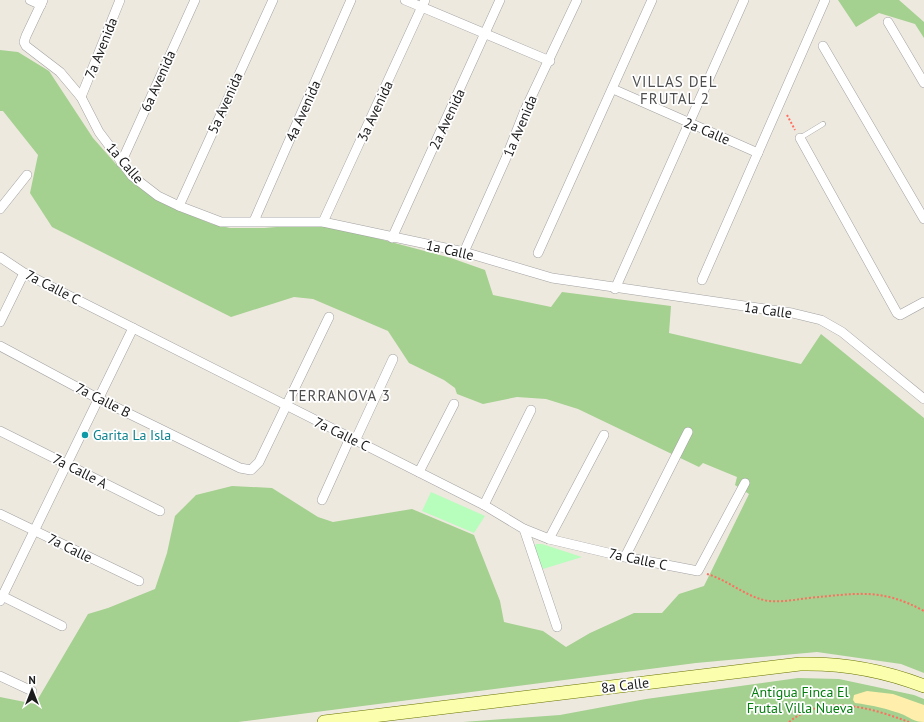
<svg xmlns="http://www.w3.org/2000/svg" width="924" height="722" viewBox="0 0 924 722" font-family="'PT Sans',sans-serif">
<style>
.forest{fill:#a4d090}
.sand{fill:#ffeeac}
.park{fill:#b7fdbc}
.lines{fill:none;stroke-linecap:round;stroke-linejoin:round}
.service-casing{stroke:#a2a2a2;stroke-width:5.5}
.minor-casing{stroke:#a2a2a2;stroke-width:10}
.secondary-casing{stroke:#687400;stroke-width:14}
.path{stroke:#ff6e5f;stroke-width:2;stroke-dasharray:2 2;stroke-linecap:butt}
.service{stroke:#fff;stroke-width:4.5}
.minor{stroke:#fff;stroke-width:9}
.secondary{stroke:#fafead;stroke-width:13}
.culture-dot{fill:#0f9aa8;stroke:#fff;stroke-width:1.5}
.labels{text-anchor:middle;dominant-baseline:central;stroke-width:3.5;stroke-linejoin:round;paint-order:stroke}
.street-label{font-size:14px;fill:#1b1b1b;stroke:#fff}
.culture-label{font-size:14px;fill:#0d838f;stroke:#fff;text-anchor:start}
.park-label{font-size:14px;fill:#037e0d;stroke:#fff}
.neighbourhood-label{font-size:15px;letter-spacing:1px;fill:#4e4e4e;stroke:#fff}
</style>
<rect width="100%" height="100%" fill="#eee9df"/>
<g class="forest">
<path d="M838,0H899L924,22V38L915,24L879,13L856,27Z"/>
<path d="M0,50L18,52L49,71L93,138L123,172L154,197L188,214L212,224L230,228H264L314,224L357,233L451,258L485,270L493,295L551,307L562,292L671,306L669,333L801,364L821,334L924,418V673L901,664L817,652L696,663L238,722H0V697L35,704L88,614L108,608L155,589L167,553L175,516L196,495L232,486L272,488L318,517L333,522L412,509L474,535L500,601L504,622L543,631L566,647L590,633L634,613H662L679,594L704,586L749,494L735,485L737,477L703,463L699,467L578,409L546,399L517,397L483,404L457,394L455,388L444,380L409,363L388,331L313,299L294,297L231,317L52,227L30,193L38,155L3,111H0Z"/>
<path d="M798,678L839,679L914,695L924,699V722H463L560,715L646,699Z"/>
</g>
<path class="sand" d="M867,691L893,694L924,705V722C915,722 912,719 904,715C889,709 871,705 855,703L853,700L854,695Z"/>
<g class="park">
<path d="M431,492L485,516L474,533L422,511Z"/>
<path d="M536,544H542L582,557L543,569L534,549Z"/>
</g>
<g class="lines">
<g class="service-casing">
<path id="service" d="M800,138L823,124"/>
</g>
<g class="minor-casing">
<g id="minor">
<path d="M30,0L41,5"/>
<path d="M43,0L26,36L24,42L26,46L60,72L81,97L99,132L132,176L158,196L179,206L221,222H323L464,252L552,278L792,313L821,320L842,332L924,399"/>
<path d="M405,0L550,61"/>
<path d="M888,22L924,83"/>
<path d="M823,46L924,219"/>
<path d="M613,89L758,153"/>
<path d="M81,97L120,0"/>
<path d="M800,138L897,313L900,315L924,302"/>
<path d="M121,163L195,0"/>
<path d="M179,206L273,0"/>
<path d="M0,209L27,175"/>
<path d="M254,221L351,0"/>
<path d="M323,222L425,0"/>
<path d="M392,238L500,0"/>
<path d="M464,252L506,158L525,110L577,0"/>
<path d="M538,253L652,0"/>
<path d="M0,257L24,273L484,505L524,529L549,539L625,557L698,571L745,483"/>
<path d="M702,280L825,0"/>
<path d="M615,289L744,0"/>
<path d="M0,322L24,273"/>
<path d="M0,346L99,399L240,468L251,470L259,462L329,317"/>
<path d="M0,431L160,511"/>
<path d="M355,441L393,359"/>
<path d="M419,472L454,404"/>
<path d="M322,500L350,438"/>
<path d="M484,505L531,410"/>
<path d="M0,514L139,581"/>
<path d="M524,529L557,627"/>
<path d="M549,539L604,435"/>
<path d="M625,557L688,432"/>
<path d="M0,595L62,626"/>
<path d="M0,601L133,328"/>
<path d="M0,676L32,691"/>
</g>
</g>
<g class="secondary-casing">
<path id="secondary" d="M324,722L800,664C844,663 883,670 924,686"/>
</g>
<g class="path">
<path d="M787,115L795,130"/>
<path d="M707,574C728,580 746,597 768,601C782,602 795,600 808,598C855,594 880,587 924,611"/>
<path d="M789,722C825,693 871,708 909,722"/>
</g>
<use href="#service" class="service"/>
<use href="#minor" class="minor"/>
<use href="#secondary" class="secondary"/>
</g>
<circle class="culture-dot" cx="85" cy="435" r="4"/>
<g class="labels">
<g class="street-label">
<text transform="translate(101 48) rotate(-68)">7a Avenida</text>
<text transform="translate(158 81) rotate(-66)">6a Avenida</text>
<text transform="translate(225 103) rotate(-66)">5a Avenida</text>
<text transform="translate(303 111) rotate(-66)">4a Avenida</text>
<text transform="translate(375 111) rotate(-65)">3a Avenida</text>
<text transform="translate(447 119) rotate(-65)">2a Avenida</text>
<text transform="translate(520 126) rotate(-67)">1a Avenida</text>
<text transform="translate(707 131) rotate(23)">2a Calle</text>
<text transform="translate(125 163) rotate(49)">1a Calle</text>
<text transform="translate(450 250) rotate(13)">1a Calle</text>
<text transform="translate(53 287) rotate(27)">7a Calle C</text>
<text transform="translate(768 310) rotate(8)">1a Calle</text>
<text transform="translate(103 400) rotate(27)">7a Calle B</text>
<text transform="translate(342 434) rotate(26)">7a Calle C</text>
<text transform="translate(80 471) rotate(27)">7a Calle A</text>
<text transform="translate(70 548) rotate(26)">7a Calle</text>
<text transform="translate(638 559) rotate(12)">7a Calle C</text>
<text transform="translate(625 685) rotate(-7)">8a Calle</text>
</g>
<g class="culture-label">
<text x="93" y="435">Garita La Isla</text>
</g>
<g class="park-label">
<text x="800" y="692">Antigua Finca El<tspan x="800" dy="16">Frutal Villa Nueva</tspan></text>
</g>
<g class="neighbourhood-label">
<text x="675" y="81">VILLAS DEL<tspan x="675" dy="17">FRUTAL 2</tspan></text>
<text x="340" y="395">TERRANOVA 3</text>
</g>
</g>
<g transform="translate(32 690)" stroke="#ffffff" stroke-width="3" paint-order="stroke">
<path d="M0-3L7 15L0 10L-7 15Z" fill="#1b1b1b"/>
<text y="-6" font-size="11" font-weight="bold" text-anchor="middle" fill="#1b1b1b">N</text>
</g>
</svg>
